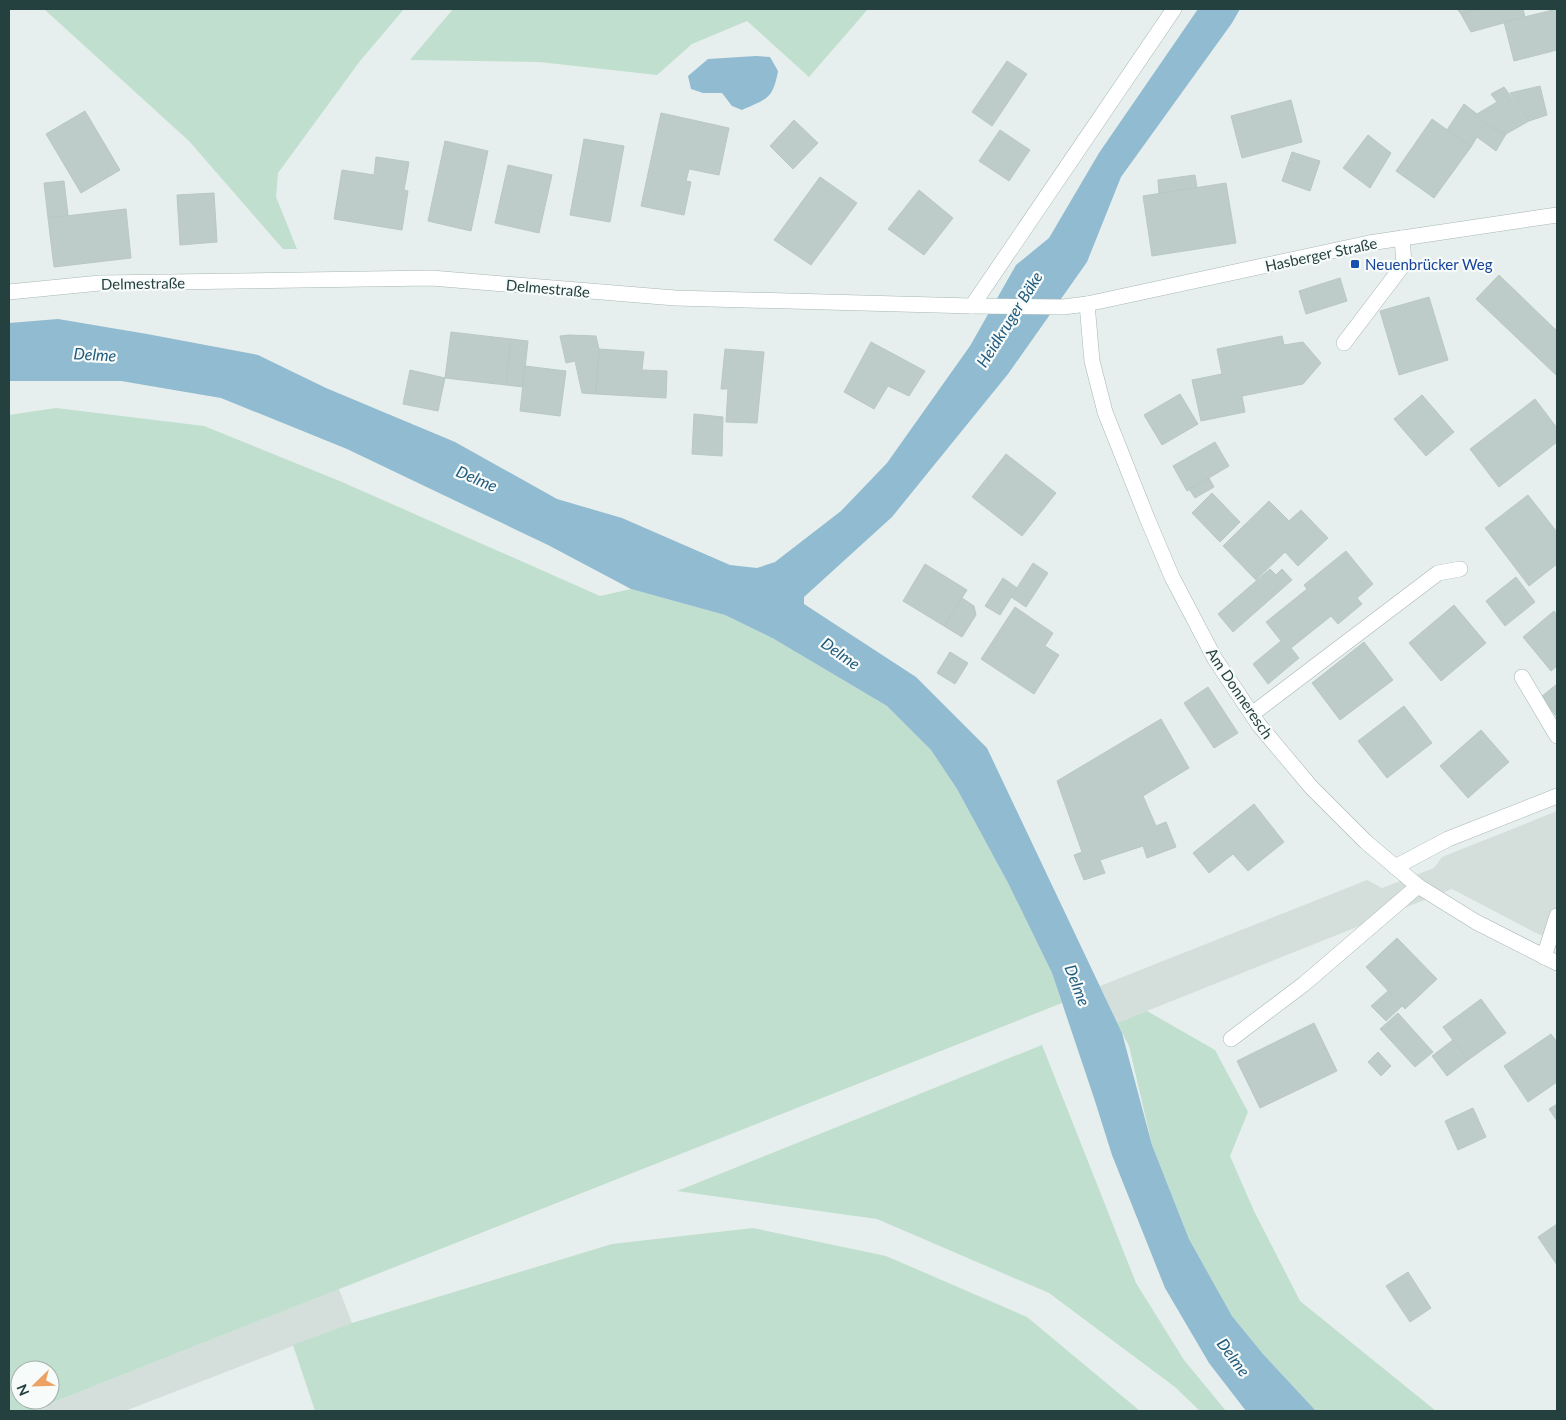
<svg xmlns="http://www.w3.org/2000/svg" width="1566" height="1420" viewBox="0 0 1566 1420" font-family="Lato,sans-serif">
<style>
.built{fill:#d4dfdc}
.green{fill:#c0dfce;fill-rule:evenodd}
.water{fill:#91bbd1}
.building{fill:#beccc9;stroke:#b9c8c5}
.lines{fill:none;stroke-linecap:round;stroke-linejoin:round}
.minor-casing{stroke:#a8b7b5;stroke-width:16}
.minor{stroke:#fff;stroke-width:15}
.transit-dot{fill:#1a4fb4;stroke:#f7fbfa;stroke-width:2}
.labels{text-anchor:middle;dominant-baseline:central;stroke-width:4.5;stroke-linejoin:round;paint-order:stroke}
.street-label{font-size:15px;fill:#25413f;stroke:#f7fbfa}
.transit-label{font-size:15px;fill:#164399;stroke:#f7fbfa;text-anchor:start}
.water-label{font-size:16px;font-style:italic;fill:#205a7c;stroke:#f7fbfa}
</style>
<rect width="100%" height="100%" fill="#e6efed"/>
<g class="built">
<path d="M1557,811V942L1536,933L1452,889L1117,1023L1100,986L1367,880L1382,888L1434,868L1442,857Z"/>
<path d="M339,1289L352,1323L125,1411H31Z"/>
</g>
<g class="green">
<path d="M44,9H404L360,61L278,173L276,197L297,249H283L189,141Z"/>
<path d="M453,9H868L809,77L747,21L692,44L657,75L539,62L410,60Z"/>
<path d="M56,408L204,426L342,482L600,596L631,589L725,615L774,639L887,706L931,750L957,789L1008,883L1052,973L1062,1003L31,1411H9V415ZM20,1370H50V1400H20Z"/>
<path d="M1147,1011L1215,1050L1248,1112L1230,1156L1254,1211L1300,1301L1436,1411H1316L1263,1354L1232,1316L1189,1239L1152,1145L1129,1046L1117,1023Z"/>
<path d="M1042,1045L1136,1283L1184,1360L1226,1411H1200L1175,1387L1049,1293L877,1219L677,1191Z"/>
<path d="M753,1228L886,1256L1027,1317L1140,1411H315L293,1345L352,1323L612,1244Z"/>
</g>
<g class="water">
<path d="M1198,9H1240L1232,23L1121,177L1087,262L1008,374L892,517L804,597V604L916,677L987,748L1122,1033L1152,1145L1189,1239L1232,1316L1263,1354L1316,1411H1246L1209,1363L1165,1288L1112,1155L1094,1098L1052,973L1008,883L957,789L931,750L887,706L774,639L725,615L631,589L548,545L347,449L221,398L121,381H9V323L58,319L147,334L258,355L326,388L455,442L557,499L622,518L730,565L757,568L775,562L841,511L887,463L970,346L1016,265L1049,238L1099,153Z"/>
<path d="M756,56L770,57L778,71C773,99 767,99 742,110L732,106L722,93H703L691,89L688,76L708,59Z"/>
</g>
<g class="building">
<path d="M1457,9H1479L1461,14Z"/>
<path d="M1479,9H1523L1525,17L1471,32L1461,14Z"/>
<path d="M1557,9V50L1514,61L1504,22Z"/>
<path d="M1007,61L1027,74L992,126L972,112Z"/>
<path d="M1540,86L1547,115L1529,121L1510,93Z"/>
<path d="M1504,87L1529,121L1506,134L1486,125L1477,114L1497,102L1491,94Z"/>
<path d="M1291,100L1302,142L1242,158L1231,116Z"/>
<path d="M1464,104L1477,114L1486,125L1506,134L1496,151L1477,137L1471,147L1447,130Z"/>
<path d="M85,111L120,170L81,193L46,134Z"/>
<path d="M661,113L729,128L719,175L689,169L686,181L691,182L684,215L641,206Z"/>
<path d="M1432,119L1471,147L1434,198L1396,171Z"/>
<path d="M794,120L818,143L793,169L770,146Z"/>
<path d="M1000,130L1030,150L1009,181L979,161Z"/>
<path d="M1368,135L1391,153L1370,188L1343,168Z"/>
<path d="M584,139L624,146L610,222L570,215Z"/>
<path d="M445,141L488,151L471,231L428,221Z"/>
<path d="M1292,152L1320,161L1310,191L1282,181Z"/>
<path d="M376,157L409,162L404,190L408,191L402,230L334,219L342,170L374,175Z"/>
<path d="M508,165L552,175L539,233L495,223Z"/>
<path d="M1195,175L1197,188L1159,194L1158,180Z"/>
<path d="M820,177L857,203L811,265L774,240Z"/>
<path d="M64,181L68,215L48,218L44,183Z"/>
<path d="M1226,183L1236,243L1152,256L1143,196Z"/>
<path d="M919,190L953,218L924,255L888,229Z"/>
<path d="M214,193L217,242L180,245L177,195Z"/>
<path d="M126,209L131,258L54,267L48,218Z"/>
<path d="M1499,275L1557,331L1556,375L1476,299Z"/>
<path d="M1340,278L1347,301L1306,314L1299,291Z"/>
<path d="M1429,297L1448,360L1399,375L1380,311Z"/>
<path d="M451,332L511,339L506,385L445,378Z"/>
<path d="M569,335L596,336L599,349L596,394L582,393L575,361L566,363L560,336Z"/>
<path d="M1282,336L1284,345L1303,342L1321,363L1303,384L1242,396L1245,412L1201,421L1192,380L1222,374L1217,349Z"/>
<path d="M511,339L528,341L523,387L506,385Z"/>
<path d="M871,342L925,371L909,396L888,386L874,409L844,392Z"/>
<path d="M599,349L644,352L642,370L667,371L666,398L596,394Z"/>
<path d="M725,349L764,352L757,423L726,422L728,389H721Z"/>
<path d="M525,366L566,371L560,416L520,411Z"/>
<path d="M410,370L445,378L438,411L403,404Z"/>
<path d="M1180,394L1198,424L1162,445L1144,415Z"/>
<path d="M1422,395L1454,432L1426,456L1394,419Z"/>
<path d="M1535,399L1557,428V442L1499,487L1470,449Z"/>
<path d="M694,414L723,417L722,456L692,454Z"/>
<path d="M1215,442L1229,466L1187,491L1173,466Z"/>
<path d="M1006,454L1056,493L1022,536L972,497Z"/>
<path d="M1209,478L1214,487L1195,498L1189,489Z"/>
<path d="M1212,493L1240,522L1220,542L1192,513Z"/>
<path d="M1528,495L1557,532V564L1529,586L1485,528Z"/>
<path d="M1269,501L1289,521L1301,510L1328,538L1298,566L1285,552L1256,580L1223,546Z"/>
<path d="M1346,551L1373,584L1357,598L1362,604L1338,624L1331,616L1291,648L1299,658L1268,684L1253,664L1281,641L1266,622L1307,589L1304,585Z"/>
<path d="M1033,563L1048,573L1026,607L1011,597Z"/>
<path d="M925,564L967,590L944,626L903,601Z"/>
<path d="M1270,569L1276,575L1282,569L1292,580L1233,632L1218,614Z"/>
<path d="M1516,577L1535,602L1505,626L1486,601Z"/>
<path d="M1003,578L1017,588L1000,615L985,606Z"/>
<path d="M962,598L974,606L976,615L962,637L944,626Z"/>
<path d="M1454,605L1486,643L1441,681L1409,643Z"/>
<path d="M1015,607L1053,633L1045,646L1059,655L1034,694L981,659Z"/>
<path d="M1554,611L1557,615V666L1551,671L1523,637Z"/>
<path d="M1364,642L1393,680L1340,720L1312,683Z"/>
<path d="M950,652L968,663L955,684L937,673Z"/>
<path d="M1557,684V717L1541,697Z"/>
<path d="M1208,687L1238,733L1214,748L1184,703Z"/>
<path d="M1404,706L1432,743L1387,778L1358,741Z"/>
<path d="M1161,719L1189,768L1143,796L1156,826L1166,822L1176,847L1147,858L1143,846L1100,860L1105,873L1084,880L1074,855L1082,852L1057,781Z"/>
<path d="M1481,730L1509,762L1468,798L1440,766Z"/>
<path d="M1254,804L1284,842L1248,871L1233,854L1209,873L1193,853Z"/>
<path d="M1397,938L1437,979L1405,1009L1366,967Z"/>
<path d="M1388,991L1402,1006L1386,1021L1371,1006Z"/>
<path d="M1481,999L1506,1033L1468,1060L1443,1027Z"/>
<path d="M1398,1013L1433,1052L1415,1067L1380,1029Z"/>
<path d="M1314,1023L1337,1071L1260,1108L1237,1061Z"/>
<path d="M1551,1034L1557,1042V1082L1528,1102L1504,1066Z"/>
<path d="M1453,1040L1468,1060L1447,1076L1432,1056Z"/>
<path d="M1378,1052L1391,1066L1381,1076L1368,1062Z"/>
<path d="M1557,1104V1121L1549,1109Z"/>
<path d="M1473,1108L1486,1137L1458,1150L1445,1121Z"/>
<path d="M1557,1224V1265L1538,1237Z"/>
<path d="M1408,1272L1431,1308L1410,1322L1386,1286Z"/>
</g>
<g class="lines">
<g class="minor-casing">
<g id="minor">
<path d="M9,292L100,283L431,278L675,298L972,306L1063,307L1087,304L1369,243L1557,215"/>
<path d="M1087,304L1092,361L1105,412L1147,518L1172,577L1215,659L1259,725L1311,787L1366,842L1418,886L1476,922L1557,963"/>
<path d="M972,306L1174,9"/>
<path d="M1344,343L1404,264L1402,238"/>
<path d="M1522,677L1557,736"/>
<path d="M1252,714L1438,573L1460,569"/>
<path d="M1395,867L1448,839L1557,796"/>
<path d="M1544,957L1557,916"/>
<path d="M1231,1039L1304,984L1418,886"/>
</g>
</g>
<use href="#minor" class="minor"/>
</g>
<rect class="transit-dot" x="1350" y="259" width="10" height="10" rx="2.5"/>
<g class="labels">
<g class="street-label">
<text transform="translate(1321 254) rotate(-12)">Hasberger Straße</text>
<text transform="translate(143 283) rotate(-1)">Delmestraße</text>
<text transform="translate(548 288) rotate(5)">Delmestraße</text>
<text transform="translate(1240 693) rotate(56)">Am Donneresch</text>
</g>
<g class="transit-label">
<text x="1365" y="264">Neuenbrücker Weg</text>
</g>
<g class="water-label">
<text transform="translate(1009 319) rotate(-58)">Heidkruger Bäke</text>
<text transform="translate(95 354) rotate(3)">Delme</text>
<text transform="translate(477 478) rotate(23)">Delme</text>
<text transform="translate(841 653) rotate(35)">Delme</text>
<text transform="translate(1078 985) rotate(69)">Delme</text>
<text transform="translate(1234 1357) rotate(53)">Delme</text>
</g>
</g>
<rect width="1566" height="1420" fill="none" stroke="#25413f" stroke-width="20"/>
<g transform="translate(35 1385) rotate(247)"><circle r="24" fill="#f7fbfa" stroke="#a3b1af"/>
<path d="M0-4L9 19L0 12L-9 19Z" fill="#eea165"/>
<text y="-8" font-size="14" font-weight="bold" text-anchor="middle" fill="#25413f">N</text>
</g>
</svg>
